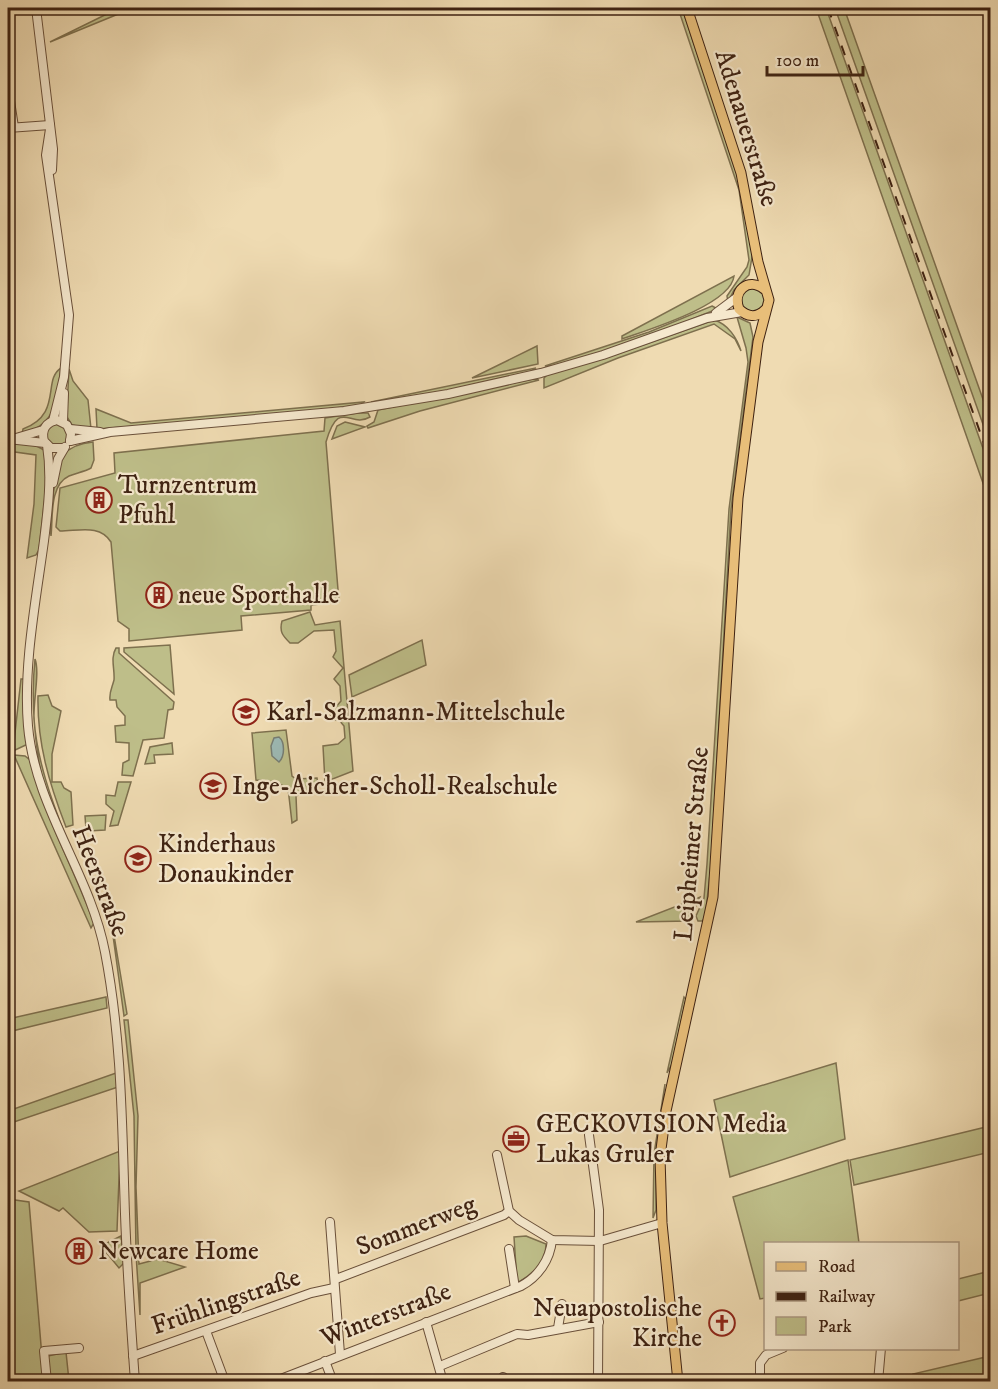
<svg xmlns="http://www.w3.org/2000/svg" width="998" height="1389" viewBox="0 0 998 1389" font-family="'IM FELL DW Pica',serif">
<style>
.green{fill:#bebe89;stroke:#7e704e;stroke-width:1.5}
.water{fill:#9cb9b4;stroke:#767d73;stroke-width:1.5}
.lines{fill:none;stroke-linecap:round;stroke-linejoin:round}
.minor-casing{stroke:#6a503a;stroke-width:10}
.major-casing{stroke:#3e2212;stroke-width:11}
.minor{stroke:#f5e8cd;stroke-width:8}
.major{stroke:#e8be79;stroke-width:9}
.rail{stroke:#3e2212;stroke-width:2;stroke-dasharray:10 10;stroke-linecap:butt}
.labels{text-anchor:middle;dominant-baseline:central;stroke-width:4.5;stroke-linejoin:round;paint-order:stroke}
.street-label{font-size:26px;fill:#3e2212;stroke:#f5e8cd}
.poi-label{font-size:26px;fill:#3e2212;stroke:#f5e8cd;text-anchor:start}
</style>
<rect width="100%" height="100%" fill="#efdbb2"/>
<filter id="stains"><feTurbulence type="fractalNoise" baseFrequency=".00333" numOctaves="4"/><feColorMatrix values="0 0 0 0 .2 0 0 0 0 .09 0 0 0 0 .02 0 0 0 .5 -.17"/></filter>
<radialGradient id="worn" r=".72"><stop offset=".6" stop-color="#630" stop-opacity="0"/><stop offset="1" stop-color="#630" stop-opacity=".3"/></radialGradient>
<g class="green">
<path d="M119,8H133L50,42Z"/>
<path d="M678,8H682L736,169L753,251L749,275L734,290L728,302L727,296L747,267L749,260L739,190Z"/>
<path d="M816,8H826L990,468V503Z"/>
<path d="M835,8H844L990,419V444Z"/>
<path d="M734,276C731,305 647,330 622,339V336Z"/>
<circle cx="753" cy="300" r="12"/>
<path d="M712,306L716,308L715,310C686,321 568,370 545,366L649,332Z"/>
<path d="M737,317L750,323L753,337L731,509L711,865L705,918L702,921H698L696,916L704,898L707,864L729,509L748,362L746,348Z"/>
<path d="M714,320C728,324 737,338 741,351L735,339L714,324L618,358L544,388V378L547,375L617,354Z"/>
<path d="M537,346L538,364L472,378Z"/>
<path d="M61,368C56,399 58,424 22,434L23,429C63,414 42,380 61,368Z"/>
<path d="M536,368L530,372L447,391L371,402Z"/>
<path d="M69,369L73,381L88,400L91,429L72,425L67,417V408Z"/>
<path d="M533,379L539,380L420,411L368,428L367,426L374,422L378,410Z"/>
<path d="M364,402L362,405L253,417L97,429L96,409L131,423Z"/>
<path d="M357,413H368L370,417C350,429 339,397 326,442L339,602L311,605V610L241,616L242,630L129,641V629L118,621L111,542C100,524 79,531 60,531L56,527L60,488L115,473L114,453L324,431L325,418Z"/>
<path d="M345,422L365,427L332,439L337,426Z"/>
<circle cx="57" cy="435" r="11"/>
<path d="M93,442L94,460L91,468C84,472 76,473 69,476C49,485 53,519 51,536C49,523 55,465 63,455C71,446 81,443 93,442Z"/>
<path d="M31,443L44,450L47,478L39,550L36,555L27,558L34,504L36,455L8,451V444Z"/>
<path d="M310,612L315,625L340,621L353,771L325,782L323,746L338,744L345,738L344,726L339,720H331L330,709L335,708L341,701L340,686L334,679L343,668L333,657L336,651L334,630L314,631L298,643H290C283,636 279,632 282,621Z"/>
<path d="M422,640L426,665L352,697L349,675Z"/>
<path d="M170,645L174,694L124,652V648Z"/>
<path d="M116,648H119V653L174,702L173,709L168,710L164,738L143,740L133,776L122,775L123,763L129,760V743L116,742L115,726L125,725V716L117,707L116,700H110C109,692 112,688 114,680C115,669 110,658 116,648Z"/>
<path d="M35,659C40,671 33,703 34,719C37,760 51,799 66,837C36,798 30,707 35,659Z"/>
<path d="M21,679H25L28,744L13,751Z"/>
<path d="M48,695L52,706L61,711L52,754V782H61L64,788L71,792L73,825L66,827C49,783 37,743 38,696Z"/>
<path d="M286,730L292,776L296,779L317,778L318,785L296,796L297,820L292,823L288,788L275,782L256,780L252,733Z"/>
<path d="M172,743L173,754L154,755L155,763L145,764L150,747Z"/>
<path d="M14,755L25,756L30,760C45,817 74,869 94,923L91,928Z"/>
<path d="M118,782H131L118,825L110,826L114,811L106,804V795L115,796Z"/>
<path d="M106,815L105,830L88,831L86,829L85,816Z"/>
<path d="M700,897L689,921L636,922Z"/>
<path d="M108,899L127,1014L124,1016Z"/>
<path d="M106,997L107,1008L8,1032V1019Z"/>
<path d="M684,997L686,999L672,1064L667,1073Z"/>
<path d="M124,1020H128L138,1116L136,1187L139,1264L158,1259L185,1267L140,1283V1315L136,1254L134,1116Z"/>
<path d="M836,1063L845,1139L730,1177L714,1100Z"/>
<path d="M116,1073L118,1087L8,1124V1111Z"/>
<path d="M665,1084L656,1155V1210L653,1218L654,1154Z"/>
<path d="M990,1126V1152L854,1185L850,1160Z"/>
<path d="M120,1151L117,1231L89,1232L63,1208L59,1211L19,1191Z"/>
<path d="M848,1160L859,1243L766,1244L765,1298L760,1299L733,1197Z"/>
<path d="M8,1199L29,1202L44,1381H8Z"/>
<path d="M121,1236L124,1263L119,1268L101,1246Z"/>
<path d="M526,1236L546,1244C546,1263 533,1274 517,1283L514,1237Z"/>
<path d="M990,1271V1293L958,1301V1279Z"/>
<path d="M66,1352L69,1381H49L48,1356Z"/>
<path d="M990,1356V1381H915L913,1374Z"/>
</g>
<path class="water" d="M279,737C285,742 285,756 279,762L272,756L271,746L274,738Z"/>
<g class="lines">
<g class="minor-casing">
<g id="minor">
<path d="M36,8L53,149L52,170"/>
<path d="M8,88L14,127"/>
<path d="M8,128L50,125"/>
<path d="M50,129L46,155L69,315L64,377L53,421"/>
<path d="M716,313L736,298"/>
<path d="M63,421L64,393"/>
<path d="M70,429L100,432"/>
<path d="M16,438L43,430"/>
<path d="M8,439L45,443"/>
<path d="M70,441L110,432L344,411L448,394L541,373L603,355L707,318L742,312"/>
<path d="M47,445C52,477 48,509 44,541C36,600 23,667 28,726C35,808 90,873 105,952C122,1040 122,1126 125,1214C127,1270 131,1326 135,1382"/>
<path d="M64,448H51L44,441C41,430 46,422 57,420L67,425L71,434L70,441"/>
<path d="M53,483L58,459L65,447"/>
<path d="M589,1135L599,1210L598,1382"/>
<path d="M497,1155L509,1211L519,1220L552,1240L600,1241L662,1223"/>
<path d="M330,1222L340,1354"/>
<path d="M509,1249L515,1288"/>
<path d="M336,1279L504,1215L509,1211"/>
<path d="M426,1322L443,1382"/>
<path d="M558,1328L562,1304"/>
<path d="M206,1331L225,1382"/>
<path d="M133,1356L311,1293L334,1288"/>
<path d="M325,1361L333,1382"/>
<path d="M440,1366L517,1334L528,1335L599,1322"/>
<path d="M503,1377L504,1382"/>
<path d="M47,1382L44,1351L79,1348"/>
<path d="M273,1382L521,1286C538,1277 550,1260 552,1240"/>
<path d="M760,1382V1363L766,1355L783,1348"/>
<path d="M878,1382L881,1348"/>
</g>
</g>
<g class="major-casing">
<g id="major">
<path d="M764,289C748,277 732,291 739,309C747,317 757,318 765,310"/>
<path d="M678,1382L662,1223L660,1157L666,1111L713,897L738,498L758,342L769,300L758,262L741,173L687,8"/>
</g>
</g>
<use href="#minor" class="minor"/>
<use href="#major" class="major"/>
<path class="rail" d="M828,8L990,460"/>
</g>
<defs>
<g id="building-ring" transform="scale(1.35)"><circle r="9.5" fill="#f5e8cd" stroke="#8f2418" stroke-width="1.5"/><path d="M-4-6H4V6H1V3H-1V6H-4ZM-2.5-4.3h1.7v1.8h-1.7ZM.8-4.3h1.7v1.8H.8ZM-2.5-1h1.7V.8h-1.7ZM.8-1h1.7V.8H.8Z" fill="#8f2418"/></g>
<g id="school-ring" transform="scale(1.35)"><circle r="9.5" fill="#f5e8cd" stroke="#8f2418" stroke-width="1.5"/><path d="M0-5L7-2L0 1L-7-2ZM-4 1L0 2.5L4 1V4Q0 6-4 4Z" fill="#8f2418"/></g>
<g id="office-ring" transform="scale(1.35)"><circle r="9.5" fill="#f5e8cd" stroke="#8f2418" stroke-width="1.5"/><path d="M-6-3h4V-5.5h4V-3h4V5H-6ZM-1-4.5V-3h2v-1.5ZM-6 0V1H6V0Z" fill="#8f2418"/></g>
<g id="church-ring" transform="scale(1.35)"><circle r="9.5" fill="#f5e8cd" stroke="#8f2418" stroke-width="1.5"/><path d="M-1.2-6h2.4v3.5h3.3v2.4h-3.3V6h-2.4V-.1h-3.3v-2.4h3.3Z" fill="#8f2418"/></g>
</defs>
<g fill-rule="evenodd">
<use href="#building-ring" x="99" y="500"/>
<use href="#building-ring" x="159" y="595"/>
<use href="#school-ring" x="246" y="712"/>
<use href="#school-ring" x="213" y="786"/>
<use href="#school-ring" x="138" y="859"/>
<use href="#office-ring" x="516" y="1139"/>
<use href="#building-ring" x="79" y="1251"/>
<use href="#church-ring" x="722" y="1323"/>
</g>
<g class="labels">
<g class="street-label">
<text transform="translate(746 128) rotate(73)">Adenauerstraße</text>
<text transform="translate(692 844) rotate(-85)">Leipheimer Straße</text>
<text transform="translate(100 881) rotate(69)">Heerstraße</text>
<text transform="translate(416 1226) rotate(-21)">Sommerweg</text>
<text transform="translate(226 1302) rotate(-19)">Frühlingstraße</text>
<text transform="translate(386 1315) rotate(-21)">Winterstraße</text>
</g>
<g class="poi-label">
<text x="118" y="485">Turnzentrum<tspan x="118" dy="30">Pfuhl</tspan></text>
<text x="178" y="595">neue Sporthalle</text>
<text x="266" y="712">Karl-Salzmann-Mittelschule</text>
<text x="232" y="786">Inge-Aicher-Scholl-Realschule</text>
<text x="158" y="844">Kinderhaus<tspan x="158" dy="30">Donaukinder</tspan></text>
<text x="536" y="1124">GECKOVISION Media<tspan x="536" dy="30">Lukas Gruler</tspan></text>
<text x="98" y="1251">Newcare Home</text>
<text x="702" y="1308" text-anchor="end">Neuapostolische<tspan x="702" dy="30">Kirche</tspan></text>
</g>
</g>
<rect width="998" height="1389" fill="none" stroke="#efdbb2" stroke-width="30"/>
<rect x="9" y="9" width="980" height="1371" fill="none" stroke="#3e2212" stroke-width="3"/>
<rect x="15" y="15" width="968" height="1359" fill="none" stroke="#3e2212" stroke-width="1.5"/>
<rect x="764" y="1242" width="195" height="108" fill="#f5e8cd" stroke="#ac9982" stroke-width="1.5"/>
<rect x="776" y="1262" width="30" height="9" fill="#e8be79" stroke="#ac9982" stroke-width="1.5"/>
<text x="818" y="1272" font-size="18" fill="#3e2212">Road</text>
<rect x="776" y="1292" width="30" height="9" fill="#3e2212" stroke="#ac9982" stroke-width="1.5"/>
<text x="818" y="1302" font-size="18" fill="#3e2212">Railway</text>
<rect x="776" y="1317" width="30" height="18" fill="#bebe89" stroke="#ac9982" stroke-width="1.5"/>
<text x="818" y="1332" font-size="18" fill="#3e2212">Park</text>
<path d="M767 66v9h96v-9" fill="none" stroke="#3e2212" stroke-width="3"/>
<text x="776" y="66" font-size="18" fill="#3e2212" stroke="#f5e8cd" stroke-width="4.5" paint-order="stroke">100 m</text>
<rect width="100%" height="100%" filter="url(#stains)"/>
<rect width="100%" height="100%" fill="url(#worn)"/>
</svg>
